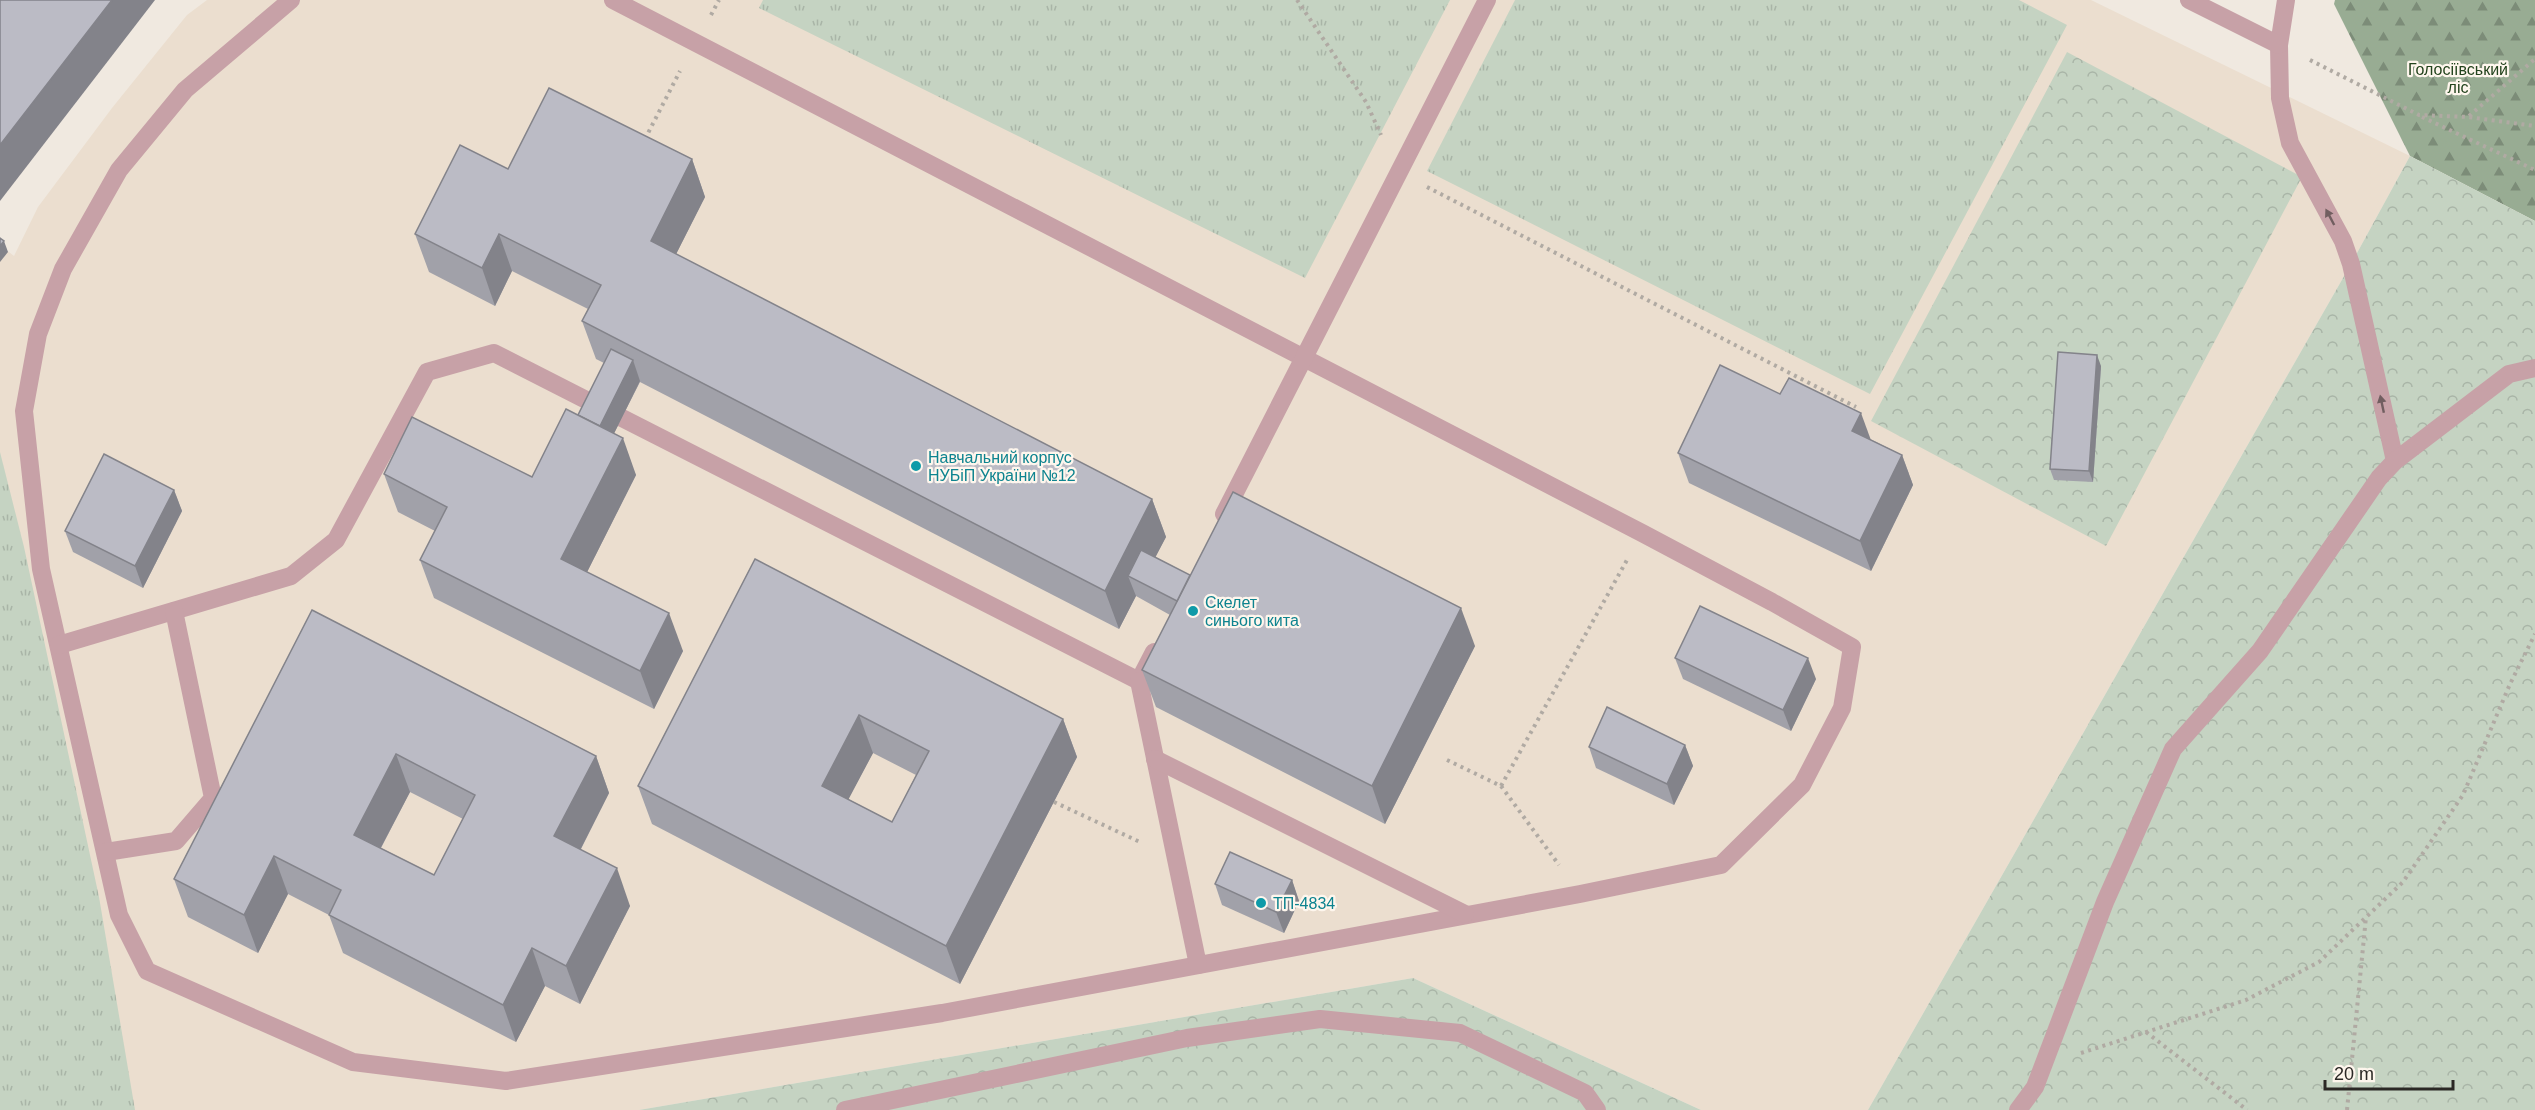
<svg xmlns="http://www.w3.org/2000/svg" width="2535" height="1110" viewBox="0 0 2535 1110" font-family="Arial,sans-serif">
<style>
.built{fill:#ebdecf}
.grass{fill:url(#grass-tufts)}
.forest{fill:url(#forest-firs)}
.park{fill:url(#park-crowns)}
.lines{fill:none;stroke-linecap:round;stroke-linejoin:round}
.path{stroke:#b0aaa3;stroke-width:4;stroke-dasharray:3 4.5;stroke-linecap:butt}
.service{stroke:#c7a1a7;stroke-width:18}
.minor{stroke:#c7a1a7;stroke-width:18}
.wall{fill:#a1a1a9;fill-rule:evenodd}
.shaded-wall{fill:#83838a}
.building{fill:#bbbbc5;stroke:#83838a;stroke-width:1.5;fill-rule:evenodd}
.oneway{fill:#715e60}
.culture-dot{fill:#0f9aa8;stroke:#fef6ed;stroke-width:2}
.labels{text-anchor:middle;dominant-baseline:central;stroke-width:4.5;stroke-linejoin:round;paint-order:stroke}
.park-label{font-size:16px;fill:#23431d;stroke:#fef6ed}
.culture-label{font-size:16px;fill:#0d838f;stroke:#fef6ed;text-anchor:start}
</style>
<defs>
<pattern id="grass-tufts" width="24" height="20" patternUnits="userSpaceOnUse" patternTransform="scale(1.5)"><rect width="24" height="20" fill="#c5d3c2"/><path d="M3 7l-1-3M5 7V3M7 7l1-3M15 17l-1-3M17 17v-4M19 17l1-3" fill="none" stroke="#a9b5a7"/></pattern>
<pattern id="forest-firs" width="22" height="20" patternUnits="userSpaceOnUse" patternTransform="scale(1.5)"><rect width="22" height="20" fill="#98ac93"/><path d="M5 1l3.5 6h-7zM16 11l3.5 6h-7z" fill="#7c8c78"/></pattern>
<pattern id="park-crowns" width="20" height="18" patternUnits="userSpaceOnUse" patternTransform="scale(1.5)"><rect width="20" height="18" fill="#c5d3c2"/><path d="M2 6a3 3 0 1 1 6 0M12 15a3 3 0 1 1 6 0" fill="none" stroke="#a9b5a7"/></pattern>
</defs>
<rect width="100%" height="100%" fill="#f0e9e0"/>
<path class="built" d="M207,0H2091L2410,156L2351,264L1868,1110H1701L1413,978L639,1110H0V245L14,256L38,207L112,108L187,15Z"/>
<g class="grass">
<path d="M763,0H1450L1305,278L759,8Z"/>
<path d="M1515,0H2019L2067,25L1870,394L1427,171Z"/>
<path d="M0,452L24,547L99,897L135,1110H0Z"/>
</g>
<path class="forest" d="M2335,0H2535V221L2410,156L2334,4Z"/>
<g class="park">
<path d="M2067,52L2302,177L2106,546L1871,421Z"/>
<path d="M2410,156L2535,221V1110H1868L2351,264Z"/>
<path d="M1413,978L1701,1110H639Z"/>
</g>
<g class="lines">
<g class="path">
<path d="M1297,0L1366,102L1381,135"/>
<path d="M711,15L719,0"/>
<path d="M2310,60L2419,115L2468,117L2535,126"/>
<path d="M2469,116L2535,59"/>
<path d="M2422,117L2535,170"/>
<path d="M645,139L680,71"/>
<path d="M1427,187L1856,407"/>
<path d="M1447,760L1501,786L1627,560"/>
<path d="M1501,786L1559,865"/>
<path d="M1054,802L1140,842"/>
<path d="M2146,1032L2247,1110"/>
<path d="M2081,1053L2246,1000L2319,962L2403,882L2463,795L2510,684L2535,634"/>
<path d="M2347,1110L2366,917"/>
</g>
<g class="service">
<path d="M291,0L185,90L119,170L63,269L38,334L24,411L41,569L119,915L147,971L353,1062L506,1081L942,1013L1580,894L1721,865L1802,785L1842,708L1852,647L1772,602L1642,533L613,0"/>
<path d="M2286,0L2279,45L2280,98L2290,143L2343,241L2351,264L2395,461"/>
<path d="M622,418L1139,681L1154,652"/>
<path d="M1224,514L1487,0"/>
<path d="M59,645L291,576L336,540L427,372L494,353L600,407"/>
<path d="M1139,681L1198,965"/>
<path d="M1155,759L1465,914"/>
<path d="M106,852L176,841L213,798L174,611"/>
<path d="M2018,1110L2035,1087L2105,902L2173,749L2260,651L2379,478L2395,461L2509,374L2535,368"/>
</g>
<g class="minor">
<path d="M2189,0L2279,45"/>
<path d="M845,1110L1187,1038L1320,1019L1460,1033L1585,1093L1597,1110"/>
</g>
</g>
<g class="wall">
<path d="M692,159L705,197L676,254L1152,499L1166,537L1155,557L1190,575L1475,646L1385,824L1156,707L1142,670L1170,615L1136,596L1119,629L640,382L614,433L636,475L587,572L683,651L654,709L434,598L420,560L435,531L398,512L384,474L532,477L578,415L604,363L596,359L582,321L588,309L512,271L495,306L429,272L415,234L508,169Z"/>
<path d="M2101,366L2093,482L2054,480L2050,469Z"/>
<path d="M1780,394L1902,455L1913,485L1871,571L1689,483L1678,453Z"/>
<path d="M174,490L182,511L143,588L73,552L65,531Z"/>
<path d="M755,559L1063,719L1077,757L960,984L652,824L638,786ZM873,753L916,775L892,822L848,799Z"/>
<path d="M312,610L596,756L609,793L581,849L630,906L580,1004L545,986L516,1042L343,953L329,915L288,894L258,953L188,917L174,879ZM410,792L463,819L434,875L381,848Z"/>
<path d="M1675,658L1816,679L1791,731L1683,679Z"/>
<path d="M1685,745L1693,766L1674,805L1596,768L1589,747Z"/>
<path d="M1292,880L1299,901L1284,933L1222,905L1215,884Z"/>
</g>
<g class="shaded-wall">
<path d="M112,0H155L0,201V145Z"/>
<path d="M692,159L705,197L664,278L651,241Z"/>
<path d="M499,234L512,271L495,306L482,268Z"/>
<path d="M4,241L8,252L0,262V246Z"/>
<path d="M2097,355L2101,366L2093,482L2089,471Z"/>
<path d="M633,360L640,381L602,458L594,437Z"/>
<path d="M1861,413L1872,443L1852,431Z"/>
<path d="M623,438L636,475L575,596L561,559Z"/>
<path d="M1902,455L1913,485L1871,571L1860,541Z"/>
<path d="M174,490L182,511L143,588L135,566Z"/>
<path d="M1152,499L1166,537L1142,583L1128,576L1136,596L1119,629L1105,591Z"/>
<path d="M1461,608L1475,646L1385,824L1372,786Z"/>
<path d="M669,613L683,651L654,709L640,671Z"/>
<path d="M1808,658L1816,679L1791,731L1783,710Z"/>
<path d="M859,715L873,753L836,823L822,786Z"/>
<path d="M1063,719L1077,757L960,984L946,946Z"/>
<path d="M1685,745L1693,766L1674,805L1667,784Z"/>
<path d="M396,754L410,792L368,872L354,835Z"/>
<path d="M596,756L609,793L568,874L554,836Z"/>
<path d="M274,856L288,894L258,953L244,915Z"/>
<path d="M617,868L630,906L580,1004L566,966Z"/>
<path d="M1292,880L1299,901L1284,933L1276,912Z"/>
<path d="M532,948L545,986L516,1042L503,1005Z"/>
</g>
<g class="building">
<path d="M0,0H112L0,145Z"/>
<path d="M549,88L692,159L651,241L1152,499L1105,591L582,321L601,285L499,234L482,268L415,234L460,145L508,169Z"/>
<path d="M0,238L4,241L0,246Z"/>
<path d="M611,349L633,360L600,426L578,415Z"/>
<path d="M2058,352L2097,355L2089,471L2050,469Z"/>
<path d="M1720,365L1780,394L1789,378L1861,413L1852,431L1902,455L1860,541L1678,453Z"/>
<path d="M566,409L623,438L561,559L669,613L640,671L420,560L447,507L384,474L412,417L532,477Z"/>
<path d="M104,454L174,490L135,566L65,531Z"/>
<path d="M1233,492L1461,608L1372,786L1142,670Z"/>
<path d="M1141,550L1190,575L1177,601L1128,576Z"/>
<path d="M755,559L1063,719L946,946L638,786ZM859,715L929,751L892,822L822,786Z"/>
<path d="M1700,606L1808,658L1783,710L1675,658Z"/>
<path d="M312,610L596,756L554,836L617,868L566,966L532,948L503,1005L329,915L341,890L274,856L244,915L174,879ZM396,754L475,795L434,875L354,835Z"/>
<path d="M1607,707L1685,745L1667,784L1589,747Z"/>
<path d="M1230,852L1292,880L1276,912L1215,884Z"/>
</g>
<defs><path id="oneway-solid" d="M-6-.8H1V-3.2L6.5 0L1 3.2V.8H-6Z" transform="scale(1.5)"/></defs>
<g class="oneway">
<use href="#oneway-solid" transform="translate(2330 217) rotate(-118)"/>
<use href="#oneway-solid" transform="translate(2382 404) rotate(-102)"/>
</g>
<g class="culture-dot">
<circle cx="916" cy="466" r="6"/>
<circle cx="1193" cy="611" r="6"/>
<circle cx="1261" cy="903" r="6"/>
</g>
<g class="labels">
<g class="park-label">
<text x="2458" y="69">Голосіївський<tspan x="2458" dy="18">ліс</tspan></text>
</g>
<g class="culture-label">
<text x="928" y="457">Навчальний корпус<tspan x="928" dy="18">НУБіП України №12</tspan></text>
<text x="1205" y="602">Скелет<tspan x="1205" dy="18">синього кита</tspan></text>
<text x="1273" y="903">ТП-4834</text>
</g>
</g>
<path d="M2325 1080v9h128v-9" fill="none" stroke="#2b2825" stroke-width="3"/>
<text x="2334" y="1080" font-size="18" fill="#2b2825" stroke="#fef6ed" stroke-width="4.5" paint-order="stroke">20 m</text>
</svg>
